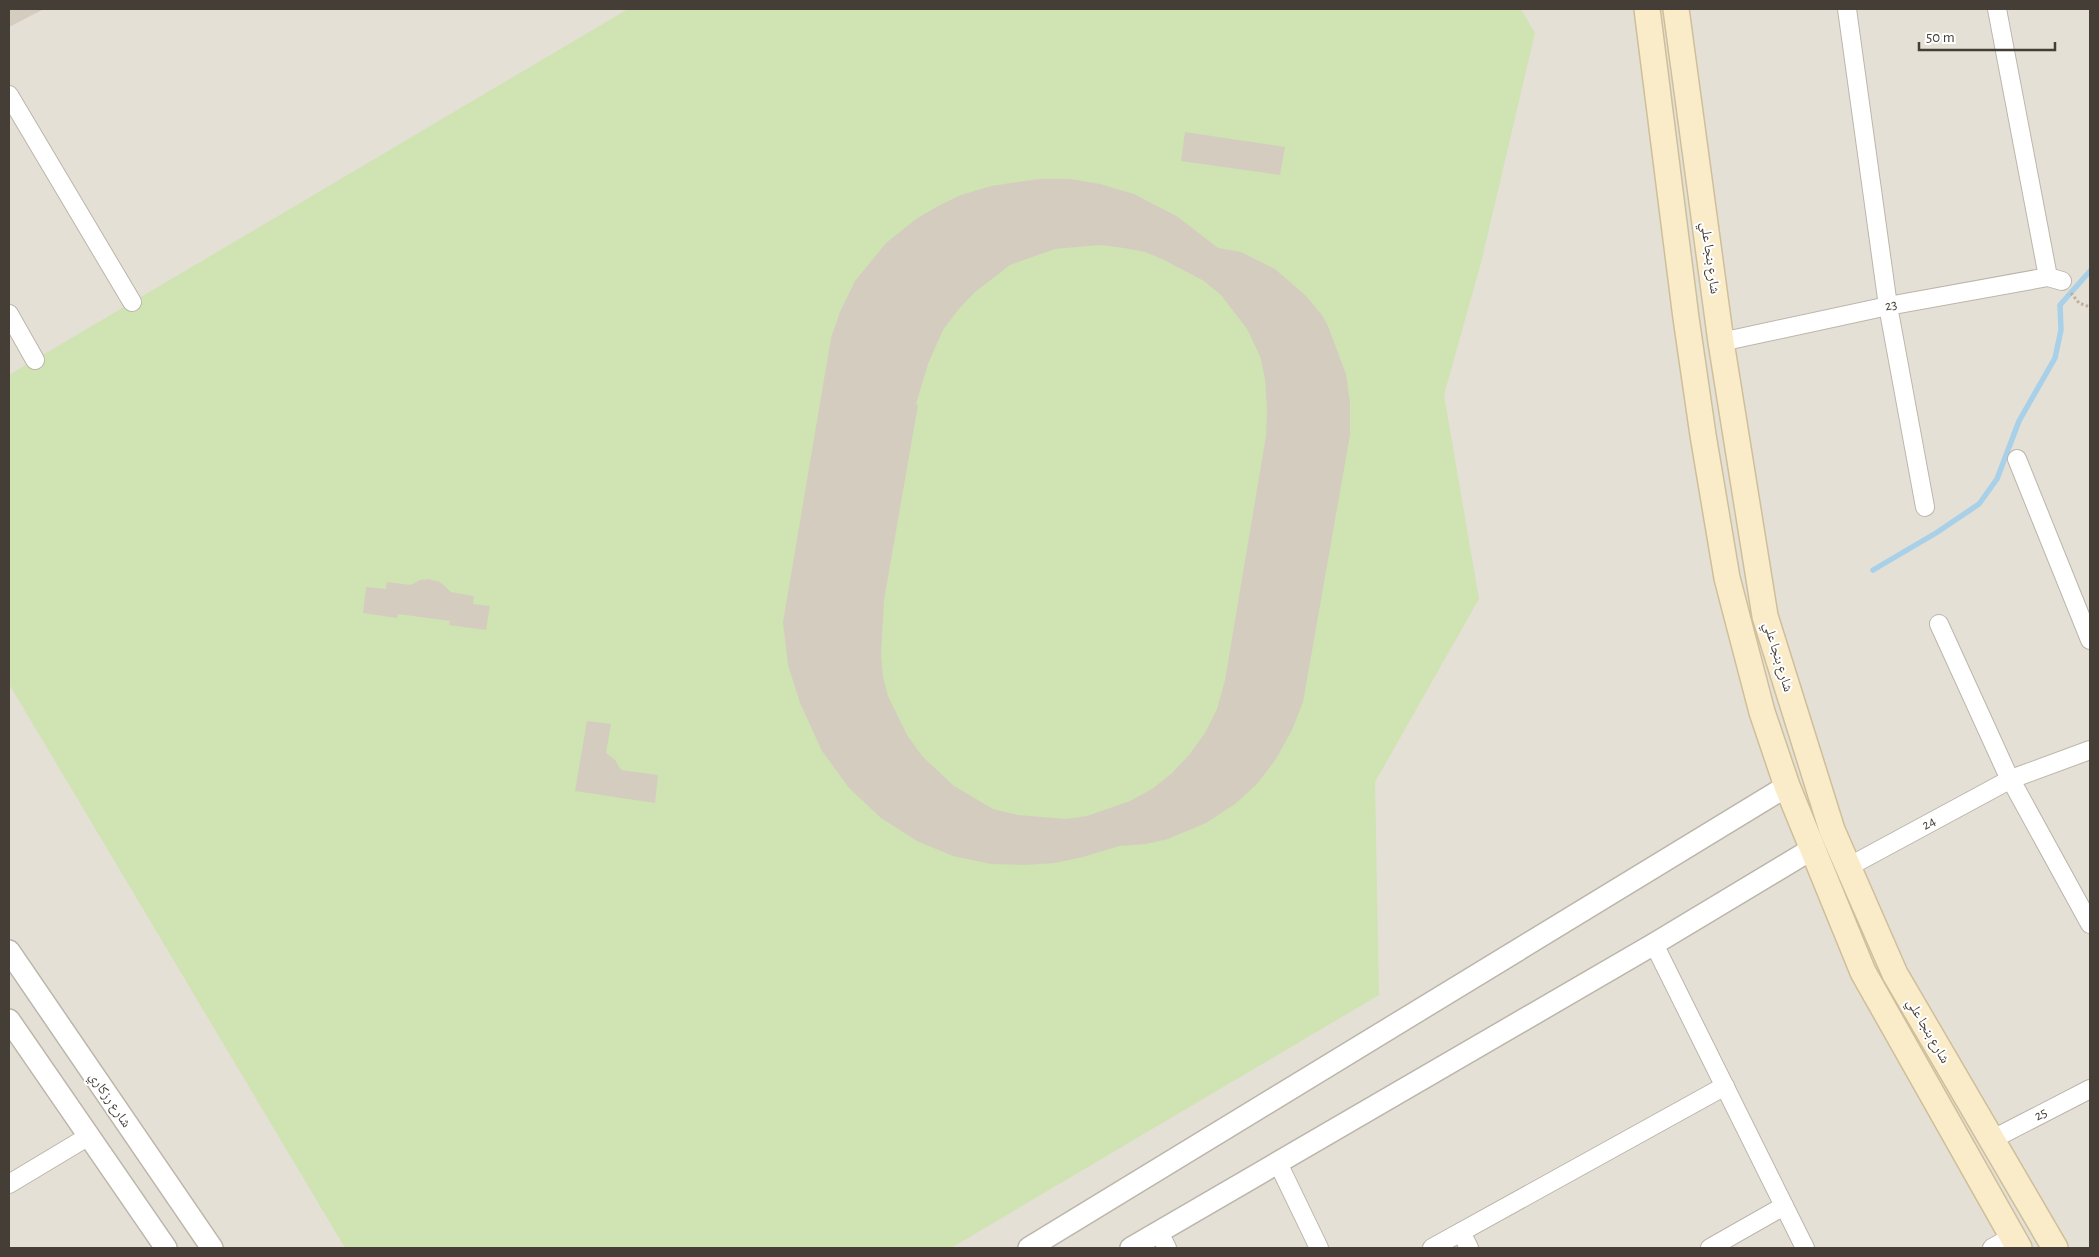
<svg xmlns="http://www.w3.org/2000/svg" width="2099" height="1257" viewBox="0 0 2099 1257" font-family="'Alegreya Sans','Noto Naskh Arabic',sans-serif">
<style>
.residential{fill:#e5e0d5}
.green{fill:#cfe3b3}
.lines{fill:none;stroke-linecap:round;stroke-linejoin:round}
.stream{stroke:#a8d1e9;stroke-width:5.5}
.building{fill:#d5ccc0;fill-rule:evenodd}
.minor-casing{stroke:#bcb5aa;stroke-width:20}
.tertiary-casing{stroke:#bcb5aa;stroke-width:24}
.secondary-casing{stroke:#cebf9a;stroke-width:28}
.path{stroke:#bdb09d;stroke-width:3;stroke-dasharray:2.5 2.5;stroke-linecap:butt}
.minor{stroke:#fff;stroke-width:18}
.tertiary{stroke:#fff;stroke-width:21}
.secondary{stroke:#faecc9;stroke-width:25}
.labels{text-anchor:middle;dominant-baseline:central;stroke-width:4;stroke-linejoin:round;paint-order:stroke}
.street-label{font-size:14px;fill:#443e36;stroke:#fff}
</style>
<rect width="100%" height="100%" fill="#f2eee7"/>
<rect class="residential" x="9" y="9" width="2081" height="1239"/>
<path class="green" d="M628,9H1521L1535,33L1481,263L1444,395L1479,599L1375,782L1379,995L951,1248H345L9,684V375Z"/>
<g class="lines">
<path class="stream" d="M1873,570L1936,533L1979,504L1997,479L2019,421L2055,358L2061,330L2060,305L2090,271"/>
</g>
<g class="building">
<path d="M9,9H44L9,27Z"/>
<path d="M1185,132L1285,147L1280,175L1181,161Z"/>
<path d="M1039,179H1071L1100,184L1134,194L1178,217L1218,248L1241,252L1275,269L1306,296L1322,315L1328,326L1346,374L1350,402V435L1303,702L1292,730L1276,759L1257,784L1235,804L1206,823L1168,839L1146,844L1119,846L1083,857L1055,863L1023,865L991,864L953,856L917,841L881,818L849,788L822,751L800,703L788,665L783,622L831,338L840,312L855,281L886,243L916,219L938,206L961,195L991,186ZM1100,245L1124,248L1145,252L1164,260L1204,281L1221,295L1247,329L1260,356L1265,379L1267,409L1266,436L1225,680L1217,709L1205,733L1189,755L1172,773L1152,789L1130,801L1087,816L1066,819L1018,815L993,809L954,786L922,756L907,735L888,696L883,677L881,654L884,600L918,405L916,404L928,364L943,330L958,310L975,292L1010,265L1055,249Z"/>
<path d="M428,579L440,582L451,592L474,596L473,604L490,606L486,630L449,625L450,621L398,614L397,618L363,613L366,587L386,589L387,582L411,585L420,580Z"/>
<path d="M587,721L611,724L606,753L615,760L621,770L658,775L655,803L575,791Z"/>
</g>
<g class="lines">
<g class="minor-casing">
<g id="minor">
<path d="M1847,9L1888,306L1925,507"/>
<path d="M1997,9L2048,277"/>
<path d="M9,95L132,302"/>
<path d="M9,314L35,360"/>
<path id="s1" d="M1721,342L1888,306L2048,277L2062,281"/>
<path d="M2017,459L2090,640"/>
<path d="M1939,624L2006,771L2090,924"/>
<path id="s2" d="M1848,867L2011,779L2090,750"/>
<path d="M1654,944L1805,1248"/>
<path id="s3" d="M1991,1140L2090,1089"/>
<path d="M1278,1163L1319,1248"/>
<path d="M9,1184L89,1136"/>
<path d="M1159,1232L1167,1248"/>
<path d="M1461,1232L1469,1248"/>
<path d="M1432,1248L1725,1086"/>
<path d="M1710,1248L1784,1206"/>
<path d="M1992,1248L2012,1237"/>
</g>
</g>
<g class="tertiary-casing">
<g id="tertiary">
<path d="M9,951L212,1248"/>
<path d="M9,1020L166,1248"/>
<path d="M1029,1248L1787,786"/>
<path d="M1131,1248L1654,944L1812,849"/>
</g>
</g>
<g class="secondary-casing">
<g id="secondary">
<path d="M1647,9L1686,318L1703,435L1727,578L1762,712L1787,786L1863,972L2019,1248"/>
<path d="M1676,9L1721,342L1765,616L1832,830L1895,974L2055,1248"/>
</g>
</g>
<path class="path" d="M2071,293L2079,303L2090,307"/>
<use href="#minor" class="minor"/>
<use href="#tertiary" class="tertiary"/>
<use href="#secondary" class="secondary"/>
</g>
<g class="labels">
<g class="street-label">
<text transform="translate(1710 258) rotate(82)">شارع بنجا علي</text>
<text stroke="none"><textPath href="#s1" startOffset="174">23</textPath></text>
<text transform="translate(1778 657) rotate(73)">شارع بنجا علي</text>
<text stroke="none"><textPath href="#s2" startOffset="92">24</textPath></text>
<text transform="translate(1928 1031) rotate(60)">شارع بنجا علي</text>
<text transform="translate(110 1100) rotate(56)">شارع رزكاري</text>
<text stroke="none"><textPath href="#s3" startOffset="56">25</textPath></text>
</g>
</g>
<rect width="2099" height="1257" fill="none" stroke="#443e36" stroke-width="20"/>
<path d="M1919 42v8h136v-8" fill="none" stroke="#443e36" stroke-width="2.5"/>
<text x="1926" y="42" font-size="15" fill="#443e36" stroke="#ffffff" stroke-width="4" paint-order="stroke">50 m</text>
</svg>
